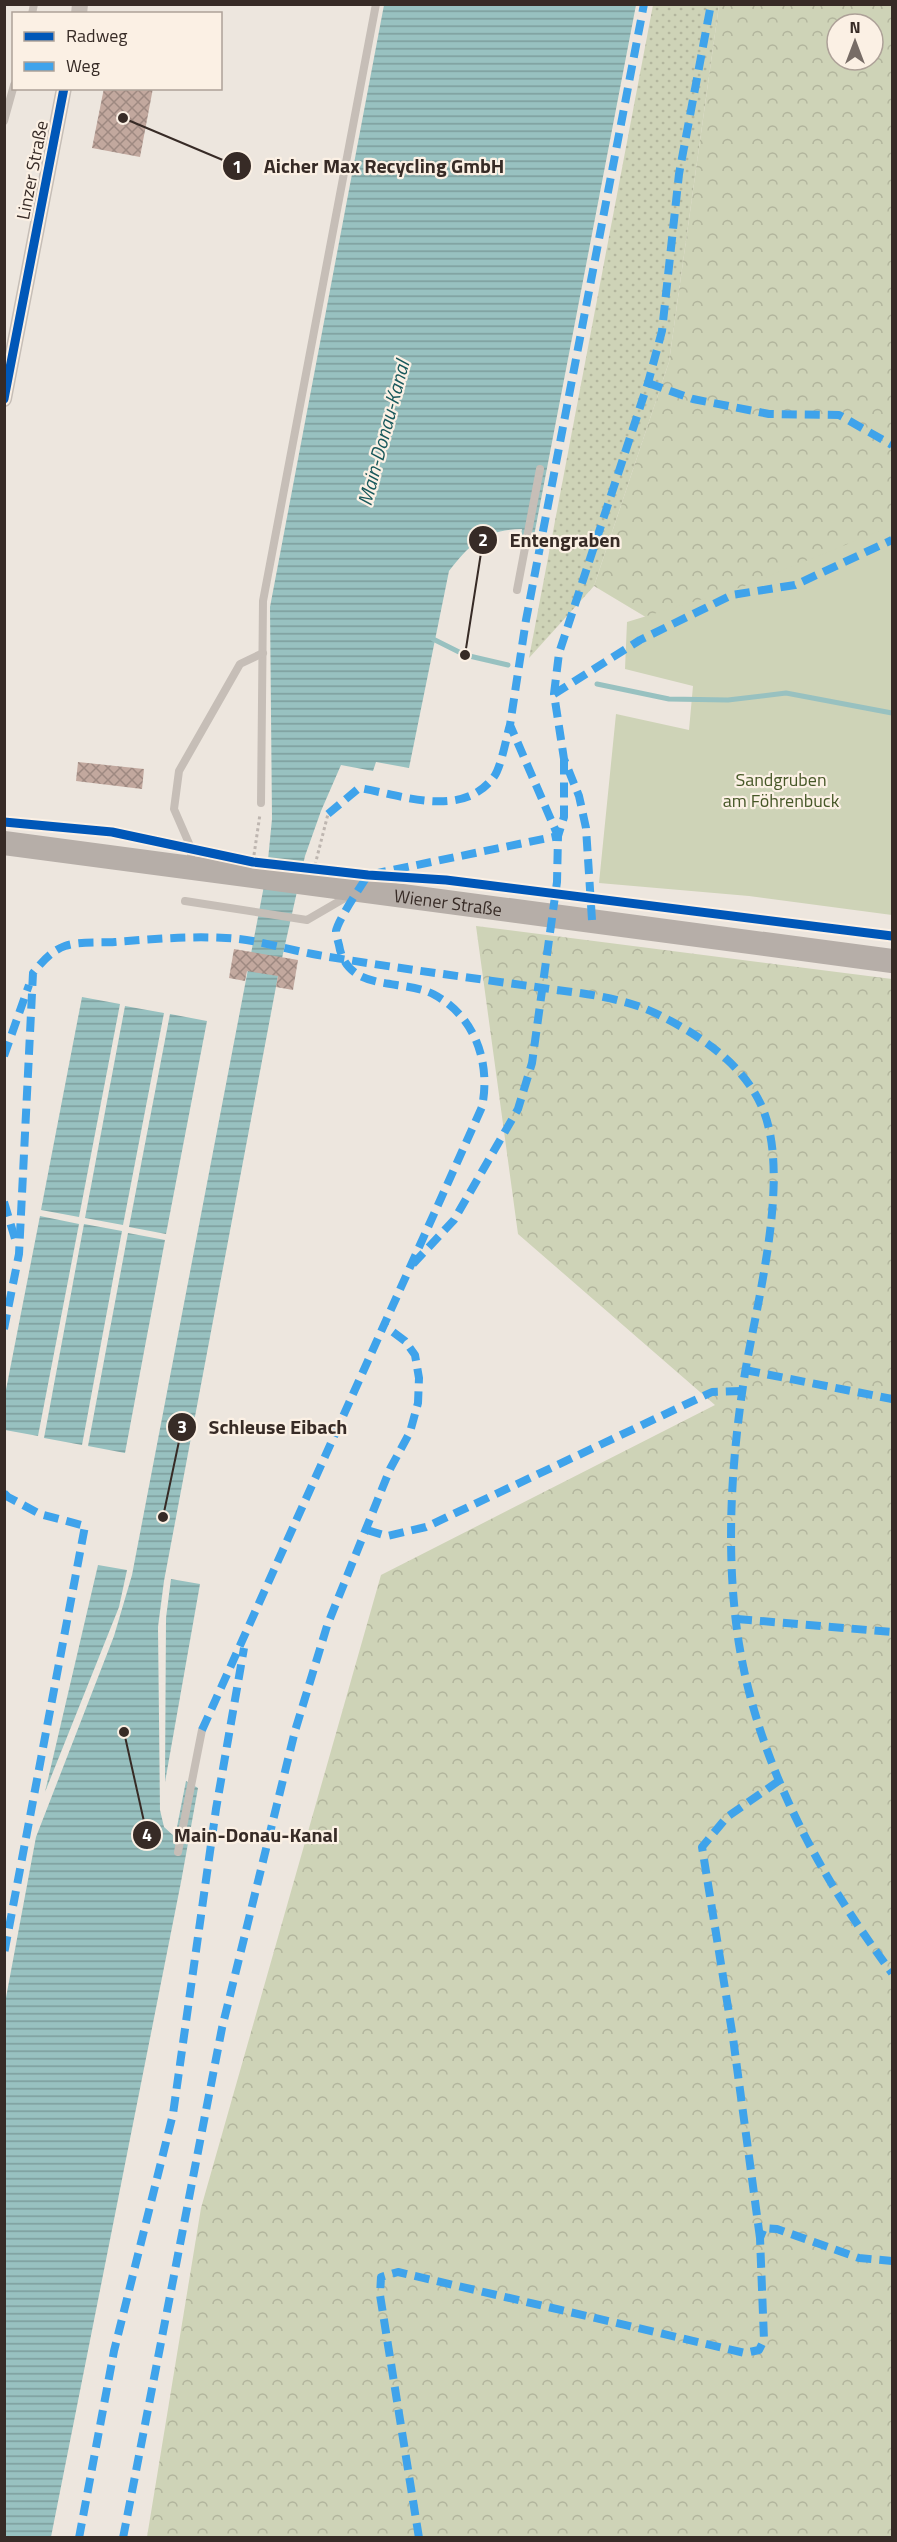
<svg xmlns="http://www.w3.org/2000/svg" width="897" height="2542" viewBox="0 0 897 2542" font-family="'Titillium Web',sans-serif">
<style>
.grass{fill:url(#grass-dots)}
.forest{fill:url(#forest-crowns);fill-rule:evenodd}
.park{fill:#ced3b7}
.water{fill:url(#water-rules)}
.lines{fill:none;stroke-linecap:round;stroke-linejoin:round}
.stream{stroke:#98c1c0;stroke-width:5}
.building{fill:url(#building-cross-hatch)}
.path{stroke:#beb6b0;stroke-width:3;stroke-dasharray:3 3;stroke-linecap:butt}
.lane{stroke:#c6beb7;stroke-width:8}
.street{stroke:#c6beb7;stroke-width:16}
.secondary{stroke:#b6aea8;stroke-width:24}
.quiet{stroke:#3fa3eb;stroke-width:8;stroke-dasharray:15 8;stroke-linecap:butt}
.cycleway-casing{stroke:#fbf0e4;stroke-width:13}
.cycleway{stroke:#0057b8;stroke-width:9}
.labels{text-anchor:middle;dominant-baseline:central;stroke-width:4.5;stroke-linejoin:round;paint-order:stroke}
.street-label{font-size:18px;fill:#372b26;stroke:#fbf0e4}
.park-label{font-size:18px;fill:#465727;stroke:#fbf0e4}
.water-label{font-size:20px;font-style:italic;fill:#18585b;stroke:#fbf0e4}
.leader{fill:none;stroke:#372b26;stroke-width:2}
.callout-dot{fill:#372b26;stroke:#fbf0e4;stroke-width:2}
.mark-label{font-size:18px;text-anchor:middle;font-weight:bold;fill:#fff}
.callout-label{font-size:20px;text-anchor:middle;font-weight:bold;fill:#372b26;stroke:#fbf0e4;stroke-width:4.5;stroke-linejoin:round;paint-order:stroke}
</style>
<defs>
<pattern id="grass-dots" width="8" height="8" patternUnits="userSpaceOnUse" patternTransform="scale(1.5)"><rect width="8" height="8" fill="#ced3b7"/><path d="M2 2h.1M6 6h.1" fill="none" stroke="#b2b59d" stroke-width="1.8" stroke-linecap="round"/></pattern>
<pattern id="forest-crowns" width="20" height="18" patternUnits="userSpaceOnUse" patternTransform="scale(1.5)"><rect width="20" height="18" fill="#ced3b7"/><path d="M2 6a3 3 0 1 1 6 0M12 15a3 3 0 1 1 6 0" fill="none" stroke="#b2b59d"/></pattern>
<pattern id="water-rules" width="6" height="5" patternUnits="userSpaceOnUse" patternTransform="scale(1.5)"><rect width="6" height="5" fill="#98c1c0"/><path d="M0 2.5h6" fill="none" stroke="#7d9d9c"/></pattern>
<pattern id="building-cross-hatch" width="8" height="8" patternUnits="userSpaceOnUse" patternTransform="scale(1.5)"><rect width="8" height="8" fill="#c2a89e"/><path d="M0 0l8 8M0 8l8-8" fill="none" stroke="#9e8981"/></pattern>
</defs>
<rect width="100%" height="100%" fill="#ede6de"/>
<path class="grass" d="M653,5H719L669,362L594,586L529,658Z"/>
<g class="forest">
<path d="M719,5H892V530L679,637L594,586L669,362ZM837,24H873V60H837Z"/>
<path d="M476,926L892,979V2537H147L201,2208L381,1575L715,1405L518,1234Z"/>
</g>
<path class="park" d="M892,526V915L749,896L599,883L616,714L689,730L693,686L625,669L627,622L742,587Z"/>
<g class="water">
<path d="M384,5H636L533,541L520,540L522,529C485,530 471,543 449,571L409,768L376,762L373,771L341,765L321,811L305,856L278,976L164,1581L158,1627L160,1810L164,1827L175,1837L186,1781L198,1788L181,1882L51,2537L5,2538V2003L36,1837L114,1636L132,1575L267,870L272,819L270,607Z"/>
<path d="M82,997L120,1004L79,1217L41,1210Z"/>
<path d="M125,1006L164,1013L123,1225L85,1218Z"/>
<path d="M170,1014L207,1021L166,1234L129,1227Z"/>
<path d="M40,1216L79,1224L38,1436L5,1430L4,1400Z"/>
<path d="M84,1224L122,1231L82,1445L44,1438Z"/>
<path d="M128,1233L165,1240L125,1453L88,1446Z"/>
<path d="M98,1565L127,1570L119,1607L45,1792Z"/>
<path d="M171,1579L200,1584L165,1782L166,1618Z"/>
</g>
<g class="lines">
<g class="stream">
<path d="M433,639L465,655L508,665"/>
<path d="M597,684L669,699L728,700L786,693L892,713"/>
</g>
</g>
<g class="building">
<path d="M104,88H153L140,157L92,148Z"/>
<path d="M78,762L144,769L142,789L76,781Z"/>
<path d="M234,949L298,960L293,990L276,987L278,976L247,971L245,981L229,978Z"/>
</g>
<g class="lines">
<g class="path">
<path d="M254,855L260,814"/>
<path d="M315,865L328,814"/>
</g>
<g class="lane">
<path d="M32,14L34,4"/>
<path d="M4,121L14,85"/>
<path d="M517,590L540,469"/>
<path d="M261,803L263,601L376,4"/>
<path d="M191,865V848L174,809L179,771L240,664L263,653"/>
<path d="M185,901L307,920L350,895"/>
<path d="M178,1852L202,1730"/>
</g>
<g class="street">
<path d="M79,14L80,4"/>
<path d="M4,399L64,88"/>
</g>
<path class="secondary" id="s1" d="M4,843L892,961"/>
<g class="quiet">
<path d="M648,383L693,399L769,414L839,415L892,445"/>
<path d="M554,694L640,640L732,595L795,585L892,540"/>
<path d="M328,814L359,788C402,795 461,819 493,778C501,769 506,738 510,725"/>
<path d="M592,920L586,828L579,796L564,759L554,694L559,653L648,383L662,331L679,174L711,4"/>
<path d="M4,1056L29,985"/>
<path d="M4,1202L16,1242"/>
<path d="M413,1264L454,1220L518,1109L532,1063L557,882L558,836L510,725L526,620L644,4"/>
<path d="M4,1329L19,1254L33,973C42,962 51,951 65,946C79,941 100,943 115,942C152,939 189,936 226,938C256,939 288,950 318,955C388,967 458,976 529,986C573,993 621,995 661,1016C703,1037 747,1067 764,1112C790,1181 757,1301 745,1373C731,1461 725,1555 739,1644C759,1765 819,1876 892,1973"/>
<path d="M745,1370L892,1399"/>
<path d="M4,1493L8,1497L40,1514L85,1526L4,1954"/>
<path d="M367,1530L387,1536L426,1527L712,1392L743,1391"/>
<path d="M737,1619L892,1632"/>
<path d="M202,1730L482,1107C491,1062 475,1016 433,994C400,978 347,993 339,945C338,941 336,935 336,931C338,920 361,886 368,875L558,836L564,817V759"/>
<path d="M760,2238L733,2038L702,1847L727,1817L780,1780"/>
<path d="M79,2538L114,2351L173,2114L216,1809L244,1648"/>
<path d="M123,2538L222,2028L295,1731L327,1626L390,1469L410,1432L418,1403L419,1378L415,1355L405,1341L385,1326"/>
<path d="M419,2538L380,2295L381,2277L398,2272L745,2353L759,2350L764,2340L760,2238L764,2228L777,2229L859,2258L892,2261"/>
</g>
<g class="cycleway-casing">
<g id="cycleway">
<path d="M4,399L64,88"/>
<path d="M4,822L112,832L253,862L368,875L446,880L892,936"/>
</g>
</g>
<use href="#cycleway" class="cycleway"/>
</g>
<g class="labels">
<g class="street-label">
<text transform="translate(32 170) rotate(-79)">Linzer Straße</text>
<text stroke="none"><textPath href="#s1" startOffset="448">Wiener Straße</textPath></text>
</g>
<g class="park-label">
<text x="781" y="779">Sandgruben<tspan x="781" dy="21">am Föhrenbuck</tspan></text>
</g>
<g class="water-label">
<text transform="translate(383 433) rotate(-75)">Main-Donau-Kanal</text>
</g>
</g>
<path class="leader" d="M123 118L237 166M465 655L483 540M163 1517L182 1427M124 1732L147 1835"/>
<g class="callout-dot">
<circle cx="123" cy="118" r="6"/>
<circle cx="465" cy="655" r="6"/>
<circle cx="163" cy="1517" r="6"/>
<circle cx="124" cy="1732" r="6"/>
<circle cx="237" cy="166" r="15"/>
<circle cx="483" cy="540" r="15"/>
<circle cx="182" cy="1427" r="15"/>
<circle cx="147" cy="1835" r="15"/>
</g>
<g class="mark-label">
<text x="237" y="173">1</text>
<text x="483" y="546">2</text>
<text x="182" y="1433">3</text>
<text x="147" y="1841">4</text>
</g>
<g class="callout-label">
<text x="384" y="173">Aicher Max Recycling GmbH</text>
<text x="565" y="547">Entengraben</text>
<text x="278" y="1434">Schleuse Eibach</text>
<text x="256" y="1842">Main-Donau-Kanal</text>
</g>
<rect width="897" height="2542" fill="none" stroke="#372b26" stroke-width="12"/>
<rect x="12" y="12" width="210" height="78" fill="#fbf0e4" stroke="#ada198" stroke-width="1.5"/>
<rect x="24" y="32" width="30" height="9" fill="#0057b8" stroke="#ada198" stroke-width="1.5"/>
<text x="66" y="42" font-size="18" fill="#372b26">Radweg</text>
<rect x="24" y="62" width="30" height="9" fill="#3fa3eb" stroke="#ada198" stroke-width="1.5"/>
<text x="66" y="72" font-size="18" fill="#372b26">Weg</text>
<g transform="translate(855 42)"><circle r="28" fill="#fbf0e4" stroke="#ada198" stroke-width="1.5"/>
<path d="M0-4.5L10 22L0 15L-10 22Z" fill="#776c66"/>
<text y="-9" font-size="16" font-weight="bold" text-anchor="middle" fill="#372b26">N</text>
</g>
</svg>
